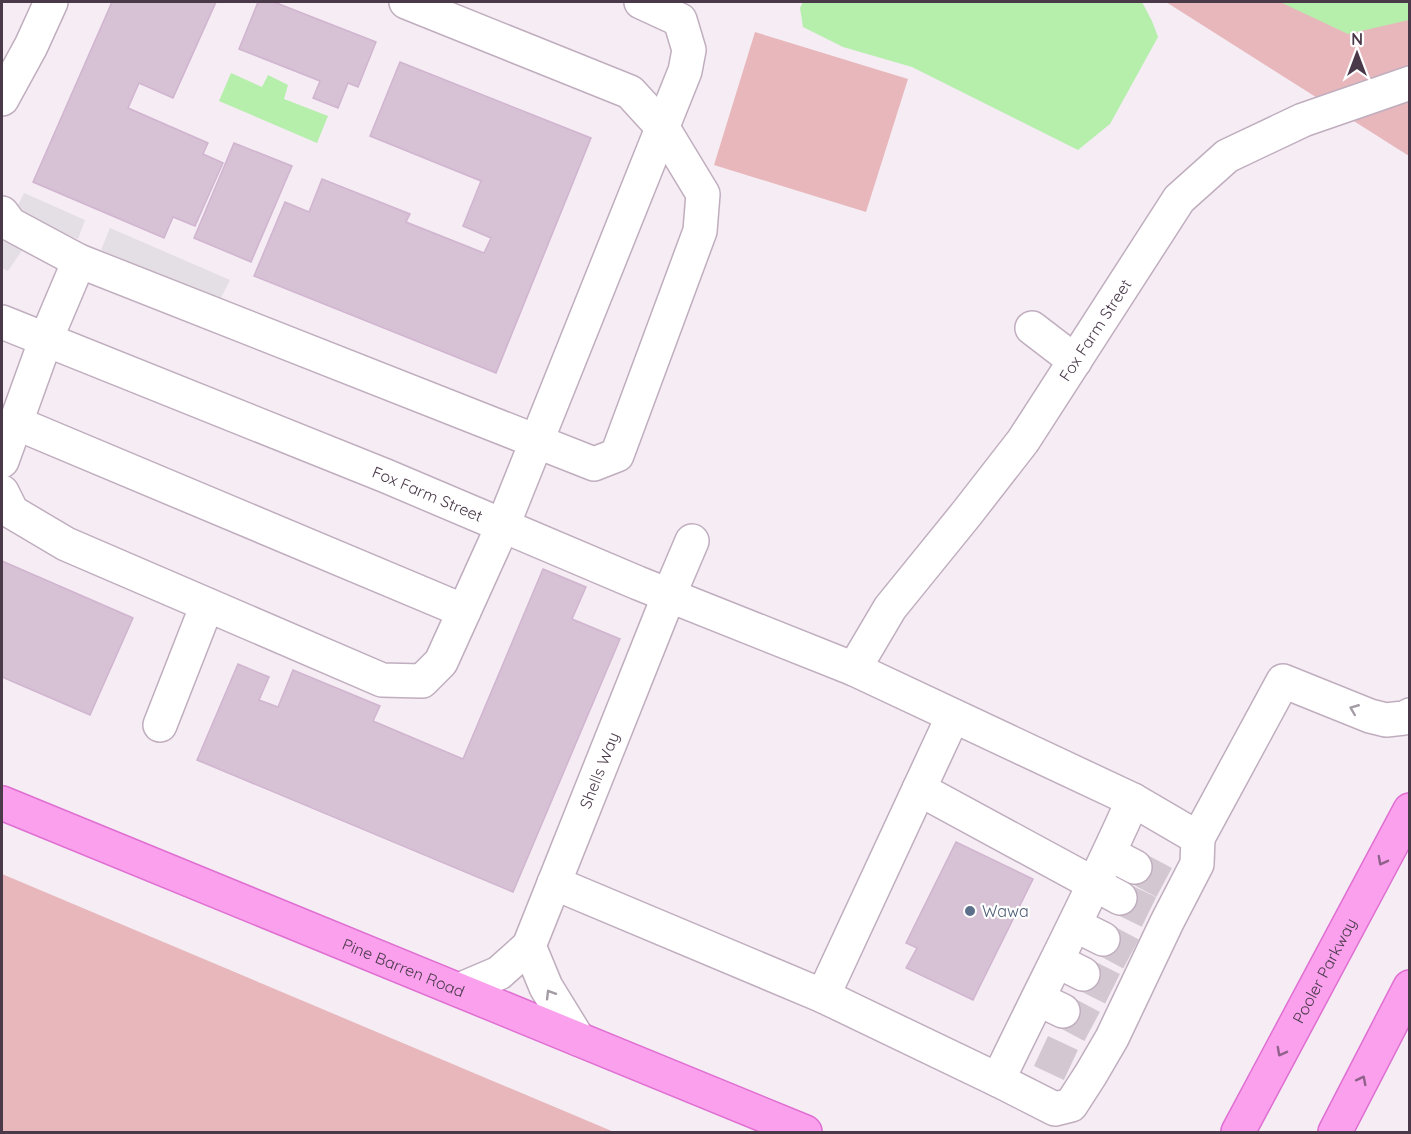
<svg xmlns="http://www.w3.org/2000/svg" width="1411" height="1134" viewBox="0 0 1411 1134" font-family="Quicksand,sans-serif">
<style>
.green{fill:#e7b7bc}
.parking{fill:#e4dfe4}
.water{fill:#b6eeac}
.building{fill:#d6c1d5;stroke:#d1b5d0;stroke-width:1.5}
.lines{fill:none;stroke-linecap:round;stroke-linejoin:round}
.minor-tunnel{stroke:#d3c8d2;stroke-width:33;stroke-dasharray:33 16;stroke-linecap:butt}
.minor-casing{stroke:#c0aebf;stroke-width:36}
.major-casing{stroke:#df6fd1;stroke-width:36}
.minor{stroke:#fff;stroke-width:33}
.major{stroke:#faa0ed;stroke-width:33}
.oneway{stroke:#a49ca4}
.oneway2{stroke:#90628b}
.service-dot{fill:#5c6f8a;stroke:#fff;stroke-width:2}
.labels{text-anchor:middle;dominant-baseline:central;stroke-width:4.5;stroke-linejoin:round;paint-order:stroke}
.street-label{font-size:16px;fill:#493949;stroke:#fff}
.service-label{font-size:16px;fill:#4e5e75;stroke:#fff;text-anchor:start}
</style>
<rect width="100%" height="100%" fill="#f5ecf4"/>
<g class="green">
<path d="M1166,2H1409V156Z"/>
<path d="M755,32L908,79L866,212L714,165Z"/>
<path d="M2,874L614,1132H2Z"/>
</g>
<g class="parking">
<path d="M24,193L85,220L78,239L14,213Z"/>
<path d="M110,228L230,280L220,300L101,250Z"/>
<path d="M2,235L25,246L8,271L2,268Z"/>
</g>
<g class="water">
<path d="M803,2H1142L1152,21L1158,37L1110,124L1078,150L912,67L843,47L803,27L800,8Z"/>
<path d="M1280,2H1409V20L1348,34Z"/>
<path d="M231,73L262,87L268,75L288,85L284,99L328,116L317,143L219,101Z"/>
</g>
<g class="building">
<path d="M112,2H216L173,98L139,83L128,108L208,143L203,154L223,163L195,226L173,217L164,238L33,182Z"/>
<path d="M258,2H274L376,42L358,87L348,83L338,108L313,98L320,81L239,49Z"/>
<path d="M400,62L591,138L496,373L254,276L285,202L309,212L322,179L410,214L406,222L484,253L491,238L463,226L481,181L370,136Z"/>
<path d="M234,143L292,166L251,262L194,238Z"/>
<path d="M2,561L133,618L90,715L2,677Z"/>
<path d="M543,569L586,587L572,619L620,639L513,892L197,760L238,664L269,677L259,700L278,707L293,670L380,706L373,721L463,759Z"/>
<path d="M956,842L1033,879L973,1000L906,968L917,948L906,943Z"/>
</g>
<g class="lines">
<g class="minor-tunnel">
<path d="M1135,867L1165,883"/>
<path d="M1120,898L1149,912"/>
<path d="M1103,939L1131,954"/>
<path d="M1083,974L1113,989"/>
<path d="M1063,1011L1093,1027"/>
<path d="M1041,1051L1073,1066"/>
</g>
<g class="minor-casing">
<g id="minor">
<path d="M1410,83L1303,120L1227,156L1179,199L1023,441L967,513L890,608L854,669L1133,800L1198,838L1283,681L1370,716L1386,720L1404,718L1410,715"/>
<path d="M2,99L31,46L51,2"/>
<path d="M2,213L10,224L79,261L46,339L2,461"/>
<path d="M79,261L594,464L617,455L700,231L703,194L663,128L630,92L406,2"/>
<path id="s1" d="M2,322L386,476L638,583L854,669"/>
<path d="M1032,328L1075,361"/>
<path d="M16,423L464,611"/>
<path d="M2,492L12,512L66,544L382,680L422,681L441,662L503,525L685,71L689,50L680,20L641,2"/>
<path d="M160,725L207,605"/>
<path d="M919,789L1120,898"/>
<path d="M1110,854L1135,867"/>
<path d="M554,883L823,996L998,1080C1043,986 1091,895 1133,800"/>
<path d="M1075,925L1103,939"/>
<path d="M529,946L546,987L578,1039"/>
<path d="M1057,961L1083,974"/>
<path id="s2" d="M459,990L499,973L529,946L669,595L692,541"/>
<path d="M823,996L953,716"/>
<path d="M1038,999L1063,1011"/>
<path d="M998,1080L1055,1109L1071,1105L1091,1074L1112,1038L1167,922L1197,864L1198,838"/>
</g>
</g>
<g class="major-casing">
<g id="major">
<path id="s3" d="M2,803L805,1132"/>
<path id="s4" d="M1238,1132L1410,810"/>
<path d="M1335,1132L1410,987"/>
</g>
</g>
<use href="#minor" class="minor"/>
<use href="#major" class="major"/>
</g>
<defs><path id="oneway-chevron" d="M-2-3.5L2.5 0L-2 3.5" fill="none" stroke-width="1.6" stroke-linecap="round" stroke-linejoin="round" transform="scale(1.5)"/></defs>
<g class="oneway">
<use href="#oneway-chevron" transform="translate(1354 709) rotate(-158)"/>
<use href="#oneway-chevron" transform="translate(550 994) rotate(-121)"/>
</g>
<g class="oneway2">
<use href="#oneway-chevron" transform="translate(1382 861) rotate(118)"/>
<use href="#oneway-chevron" transform="translate(1281 1052) rotate(118)"/>
<use href="#oneway-chevron" transform="translate(1362 1080) rotate(-63)"/>
</g>
<circle class="service-dot" cx="970" cy="911" r="6"/>
<g class="labels">
<g class="street-label">
<text transform="translate(1095 330) rotate(-57)">Fox Farm Street</text>
<text stroke="none"><textPath href="#s1" startOffset="459">Fox Farm Street</textPath></text>
<text stroke="none"><textPath href="#s2" startOffset="273">Shells Way</textPath></text>
<text stroke="none"><textPath href="#s3" startOffset="434">Pine Barren Road</textPath></text>
<text stroke="none"><textPath href="#s4" startOffset="183">Pooler Parkway</textPath></text>
</g>
<g class="service-label">
<text x="982" y="911">Wawa</text>
</g>
</g>
<rect width="1411" height="1134" fill="none" stroke="#493949" stroke-width="6"/>
<g transform="translate(1357 54)" stroke="#ffffff" stroke-width="4.5" paint-order="stroke">
<path d="M0-4.5L10 22L0 15L-10 22Z" fill="#493949"/>
<text y="-9" font-size="16" font-weight="bold" text-anchor="middle" fill="#493949">N</text>
</g>
</svg>
